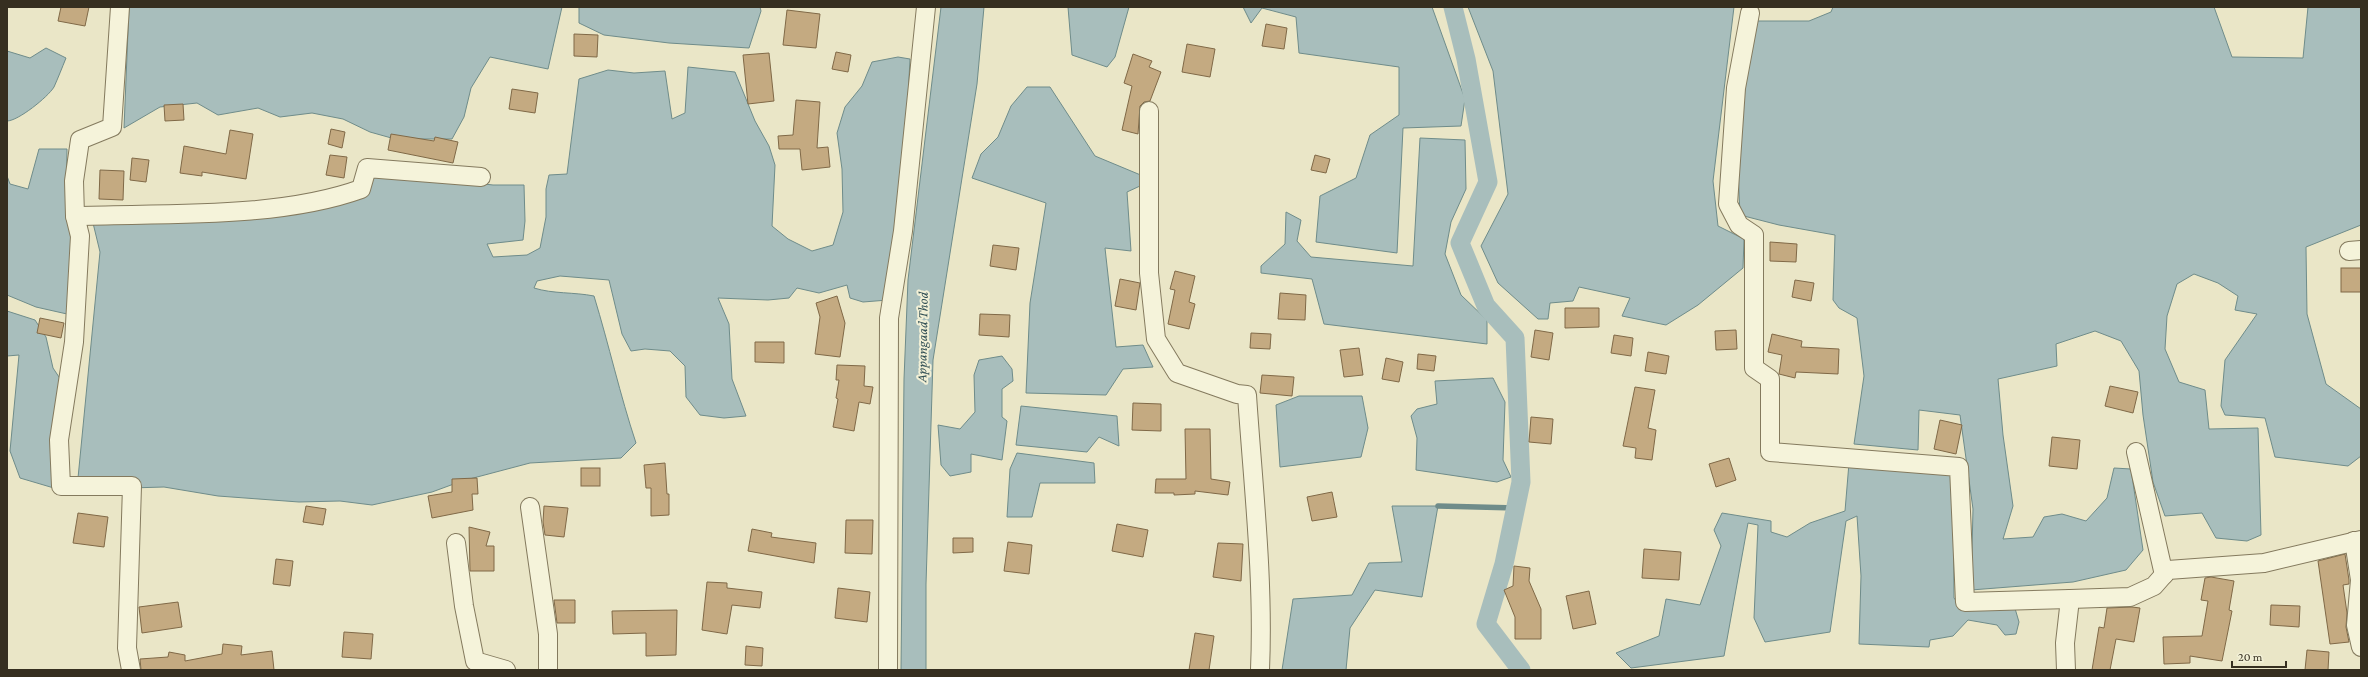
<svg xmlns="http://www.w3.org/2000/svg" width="2368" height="677" viewBox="0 0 2368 677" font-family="'Crimson Pro',serif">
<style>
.water{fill:#a8bebc;stroke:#6f8c8a}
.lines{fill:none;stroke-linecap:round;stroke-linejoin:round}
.stream{stroke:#6f8c8a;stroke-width:5.5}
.canal{stroke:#a8bebc;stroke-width:19}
.building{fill:#c4aa81;stroke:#806947}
.minor-casing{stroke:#847a5e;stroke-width:20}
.minor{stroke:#f5f3da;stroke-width:18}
.labels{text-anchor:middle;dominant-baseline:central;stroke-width:4;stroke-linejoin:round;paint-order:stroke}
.water-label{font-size:14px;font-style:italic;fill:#314f54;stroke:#f2f0d6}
</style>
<rect width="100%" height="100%" fill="#eae6c7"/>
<g class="water">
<path d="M129,7H562L548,69L490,57L471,88L464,117L452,139H395L370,132L343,119L312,113L280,117L258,108L218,115L197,103L160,107L124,128Z"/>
<path d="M579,7H760L761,11L749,48L669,43L604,35L579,23Z"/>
<path d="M941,7H984L977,84L933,360L926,584V670H901L904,379L908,280Z"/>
<path d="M1068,7H1129L1115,57L1107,67L1072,55Z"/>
<path d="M1243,7H1432L1465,99L1461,126L1403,128L1397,253L1316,242L1320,196L1356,178L1370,135L1399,115V67L1299,53L1296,17L1262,8L1251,23Z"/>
<path d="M1468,7H1734L1713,181L1718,226L1744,239L1743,268L1698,305L1666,325L1622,316L1630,298L1579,287L1573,301L1550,303L1548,319H1538L1498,283L1481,246L1508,194L1493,71Z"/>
<path d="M1833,7H2214L2232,57L2303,58L2308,7H2361V225L2306,247L2307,314L2326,384L2361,409V456L2348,466L2275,457L2265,418L2225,415L2221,406L2225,360L2257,314L2235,310L2238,296L2218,283L2194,274L2177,284L2167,316L2165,349L2179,382L2205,390L2209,429L2258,428L2261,535L2247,541L2216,538L2202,513L2165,516L2153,482L2143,415L2139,371L2121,341L2095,331L2056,344L2057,366L1998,379L2003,435L2013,506L2003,539L2033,537L2044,517L2062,514L2086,521L2107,498L2114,468L2131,469L2143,550L2126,570L2073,582L1971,590L1973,509L1960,415L1919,410L1918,450L1854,444L1864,376L1857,318L1839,308L1833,300L1835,235L1779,225L1740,215L1738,169L1742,88L1756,21H1809L1831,12Z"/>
<path d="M46,48L66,58C62,68 58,78 54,87C48,97 18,121 7,121V51L30,58Z"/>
<path d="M898,57L910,59L908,98L888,300L863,302L850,298L847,285L819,293L797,288L789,298L768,300L718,298L729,324L732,379L746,416L724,418L700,415L686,397L685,366L670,351L645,349L631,351L622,334L609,280L560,276L537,281L534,288C553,294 574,292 594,296C609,345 620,395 636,443L621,458L530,463L462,481L432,492L372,505L340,501L299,502L218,496L164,487L130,488L78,478L100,252L93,223L276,212L372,176L406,175L493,185H524L525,221L523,240L487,244L493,257L527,255L540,248L546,217V189L549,175L567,174L579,79L608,70L634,73L665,71L672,119L685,113L688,67L735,72L755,121L769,146L775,165L772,226L788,239L812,251L833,245L843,212L842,169L837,133L845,107L862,86L872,62Z"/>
<path d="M1027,87H1050L1095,156L1143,176L1140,186L1127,192L1131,251L1105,248L1116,347L1143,345L1153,367L1123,369L1106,395L1026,393L1030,303L1046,203L972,178L981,154L998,137L1011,106Z"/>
<path d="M1420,138L1465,140L1466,189L1451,222L1445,254L1461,295L1487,320V344L1324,324L1312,279L1261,273V266L1285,244L1286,212L1301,220L1297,241L1311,257L1413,266Z"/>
<path d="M39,149H67L66,201L75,222L67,314L36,307L7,295V176L10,184L28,189Z"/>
<path d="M7,311L35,320L46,337L53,368L61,380L64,491L20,478L10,451L19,355L7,356Z"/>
<path d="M1002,356L1012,369L1013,381L1002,389V417L1007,421L1002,460L971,454V472L950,476L941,465L938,425L960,429L975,412L974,375L979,360Z"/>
<path d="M1493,378L1505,402L1503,460L1511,477L1497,482L1416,470L1417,438L1411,416L1417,409L1437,404L1435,381Z"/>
<path d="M1299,396H1362L1368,428L1361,457L1280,467L1276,405Z"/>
<path d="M1021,406L1117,416L1119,446L1099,437L1087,452L1016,445Z"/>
<path d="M1017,453L1094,463L1095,483H1040L1032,517H1007L1010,469Z"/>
<path d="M1849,463L1953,471L1954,598L1960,606L2014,605L2019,622L2016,634L2005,635L1997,625L1968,620L1953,636L1930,640L1929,647L1859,644L1861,576L1857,516L1846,521L1830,632L1765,642L1754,618L1758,525L1748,523L1724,656L1631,668L1616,653L1659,636L1666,599L1700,605L1721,546L1714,530L1722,513L1771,521V532L1787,537L1810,523L1845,511Z"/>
<path d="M1392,506H1438L1422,597L1375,590L1350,628L1346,670H1282L1293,599L1352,595L1369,563L1402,562Z"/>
</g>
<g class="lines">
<path class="stream" d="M1438,506L1516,508"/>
<path class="canal" d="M1453,7L1466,59L1488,182L1460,243L1486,306L1515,338L1521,482L1504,564L1486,624L1521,670"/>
</g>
<g class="building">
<path d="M61,7H89L85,26L58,21Z"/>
<path d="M787,10L820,14L816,48L783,45Z"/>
<path d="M1266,24L1287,28L1284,49L1262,46Z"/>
<path d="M574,34L598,35L597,57L574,56Z"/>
<path d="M1187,44L1215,49L1210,77L1182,72Z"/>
<path d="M836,52L851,55L848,72L832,69Z"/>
<path d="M769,53L774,101L748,104L743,55Z"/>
<path d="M1133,54L1152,61L1149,67L1161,72L1150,101L1144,102L1140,106L1138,134L1122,130L1132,86L1124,83Z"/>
<path d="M512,89L538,93L535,113L509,109Z"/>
<path d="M796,100L820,102L817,148L828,147L830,167L802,170L800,149H779L778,136L793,135Z"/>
<path d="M183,104L184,120L165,121L164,105Z"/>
<path d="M331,129L345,132L342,148L328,144Z"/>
<path d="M230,130L253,134L246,179L202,172V176L180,173L184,146L226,154Z"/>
<path d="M391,134L434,141L435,137L458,142L453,163L388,150Z"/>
<path d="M330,155L347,157L344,178L326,175Z"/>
<path d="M1315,155L1330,159L1326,173L1311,170Z"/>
<path d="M132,158L149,160L146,182L130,180Z"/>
<path d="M100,170L124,171L123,200L99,199Z"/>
<path d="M1770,242L1797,244L1796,262L1770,261Z"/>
<path d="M993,245L1019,248L1016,270L990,266Z"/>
<rect x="2341" y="268" width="20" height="24"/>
<path d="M1175,271L1195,276L1189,302L1195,304L1189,329L1168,324L1175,290L1170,289Z"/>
<path d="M1120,279L1140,283L1136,310L1115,306Z"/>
<path d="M1795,280L1814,283L1811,301L1792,297Z"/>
<path d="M1280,293L1306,295L1305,320L1278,319Z"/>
<path d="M837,296L845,323L840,357L815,354L820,317L816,303Z"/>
<path d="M1565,308H1599V327L1565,328Z"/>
<path d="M980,314L1010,315L1009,337L979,335Z"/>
<path d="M40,318L64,323L61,338L37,333Z"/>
<path d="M1535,330L1553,333L1549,360L1531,357Z"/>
<path d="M1736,330L1737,349L1716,350L1715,331Z"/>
<path d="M1251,333L1271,334L1270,349L1250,348Z"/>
<path d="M1772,334L1802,341L1801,347L1839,349L1838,374L1796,372L1795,378L1779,374L1782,355L1768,352Z"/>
<path d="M1614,335L1633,338L1631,356L1611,353Z"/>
<path d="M755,342H784V363L755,362Z"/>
<path d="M1359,348L1363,375L1344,377L1340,350Z"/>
<path d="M1648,352L1669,356L1666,374L1645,371Z"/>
<path d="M1418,354L1436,356L1434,371L1417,369Z"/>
<path d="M1386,358L1403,362L1399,382L1382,379Z"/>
<path d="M837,365L865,366L864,386L873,387L870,404L859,402L854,431L833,427L838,399L836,398L839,380H836Z"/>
<path d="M1262,375L1294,377L1292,396L1260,393Z"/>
<path d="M2110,386L2138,392L2133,413L2105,406Z"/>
<path d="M1635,387L1655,390L1648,428L1656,430L1652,460L1635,458L1636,448L1623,446Z"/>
<path d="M1133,403L1161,404V431L1132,430Z"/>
<path d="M1531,417L1553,419L1551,444L1529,442Z"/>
<path d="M1940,420L1962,425L1956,454L1934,449Z"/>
<path d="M1185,429H1210L1211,479L1230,482L1228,495L1195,491V494L1174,495V493H1155L1156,479H1186Z"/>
<path d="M2052,437L2080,440L2077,469L2049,466Z"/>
<path d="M1729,458L1736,480L1716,487L1709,464Z"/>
<path d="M665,463L667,494H669V515L651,516V488H646L644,465Z"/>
<rect x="581" y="468" width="19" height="18"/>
<path d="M477,478L478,494H472L473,510L432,518L428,496L452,492V479Z"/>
<path d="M1332,492L1337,517L1312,521L1307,497Z"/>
<path d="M306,506L326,509L323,525L303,522Z"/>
<path d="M544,506L568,508L564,537L545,535L543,522Z"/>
<path d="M78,513L108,517L104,547L73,543Z"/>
<path d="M846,520H873L872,554L845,553Z"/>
<path d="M1117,524L1148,530L1143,557L1112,551Z"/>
<path d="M469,527L490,532L486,546H494V571H470Z"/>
<path d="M752,529L772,533L771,537L816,543L814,563L748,551Z"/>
<path d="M953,538H973V552L953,553Z"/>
<path d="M1008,542L1032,545L1029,574L1004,571Z"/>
<path d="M1218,543L1243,544L1241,581L1213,577Z"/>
<path d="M1644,549L1681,552L1679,580L1642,578Z"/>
<path d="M2345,554L2349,580V584L2343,585L2347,613L2346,627L2349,642L2330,644L2318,561Z"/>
<path d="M276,559L293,561L290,586L273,584Z"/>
<path d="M1514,566L1530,568L1529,581L1541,609V639H1515V617L1504,590L1513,586Z"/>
<path d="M2211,577L2234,581L2229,610L2232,611L2222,661L2190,656V663L2164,664L2163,637L2202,636L2208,601L2201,600L2205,578Z"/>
<path d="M707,582L727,583V588L762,592L760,608L732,605L727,634L702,630Z"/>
<path d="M838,588L870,592L867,622L835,618Z"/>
<path d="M1589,591L1596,624L1573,629L1566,596Z"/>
<path d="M554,600H575V623H557Z"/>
<path d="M178,602L182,627L142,633L139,607Z"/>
<path d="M2271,605L2300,606L2299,627L2270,625Z"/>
<path d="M2132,607L2140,608L2134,642L2116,639L2110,670H2092L2099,627L2104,628L2107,608Z"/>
<path d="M677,610L676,655L646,656V633L613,634L612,611Z"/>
<path d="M344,632L373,634L371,659L342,657Z"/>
<path d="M1195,633L1214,636L1209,670H1189Z"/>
<path d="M223,644L242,646L241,655L272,651L274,670H141L140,659L168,657L169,652L185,655V661L222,654Z"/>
<path d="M746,646L763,648L762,666L745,665Z"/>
<path d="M2307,650L2329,652L2328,670H2305Z"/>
</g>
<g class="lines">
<g class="minor-casing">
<g id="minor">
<path d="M120,7L112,127L80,140L74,181L75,216L80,236L74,342L59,440L61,486H132L127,648L131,670"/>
<path d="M1750,13L1736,88L1728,204L1739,225L1754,235V368L1770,379V452L1959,467L1965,602L2070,599"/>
<path d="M1149,111V273L1156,339L1177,373L1237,394L1247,395C1253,486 1264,578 1260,670"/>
<path d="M75,216C163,213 278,219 361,189L367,168L481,177"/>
<path d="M2349,251L2361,250"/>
<path d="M2136,452L2164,575"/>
<path d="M530,507L548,634V670"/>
<path d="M2354,541L2360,580L2356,625L2361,647"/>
<path d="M456,543L464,606L475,661L506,670"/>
<path d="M888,670L889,318L903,231L926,7"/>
<path d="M2066,670L2065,643L2070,599L2130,597L2154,586L2168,570L2264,563L2361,540"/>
</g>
</g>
<use href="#minor" class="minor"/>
</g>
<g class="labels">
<g class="water-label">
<text transform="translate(922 337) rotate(-89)">Appangaad Thod</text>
</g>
</g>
<rect width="2368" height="677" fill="none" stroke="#362f20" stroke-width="16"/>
<path d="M2232 661v6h54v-6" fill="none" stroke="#362f20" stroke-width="2"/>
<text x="2238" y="661" font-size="12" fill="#362f20" stroke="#f2f0d6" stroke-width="3" paint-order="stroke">20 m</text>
</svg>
